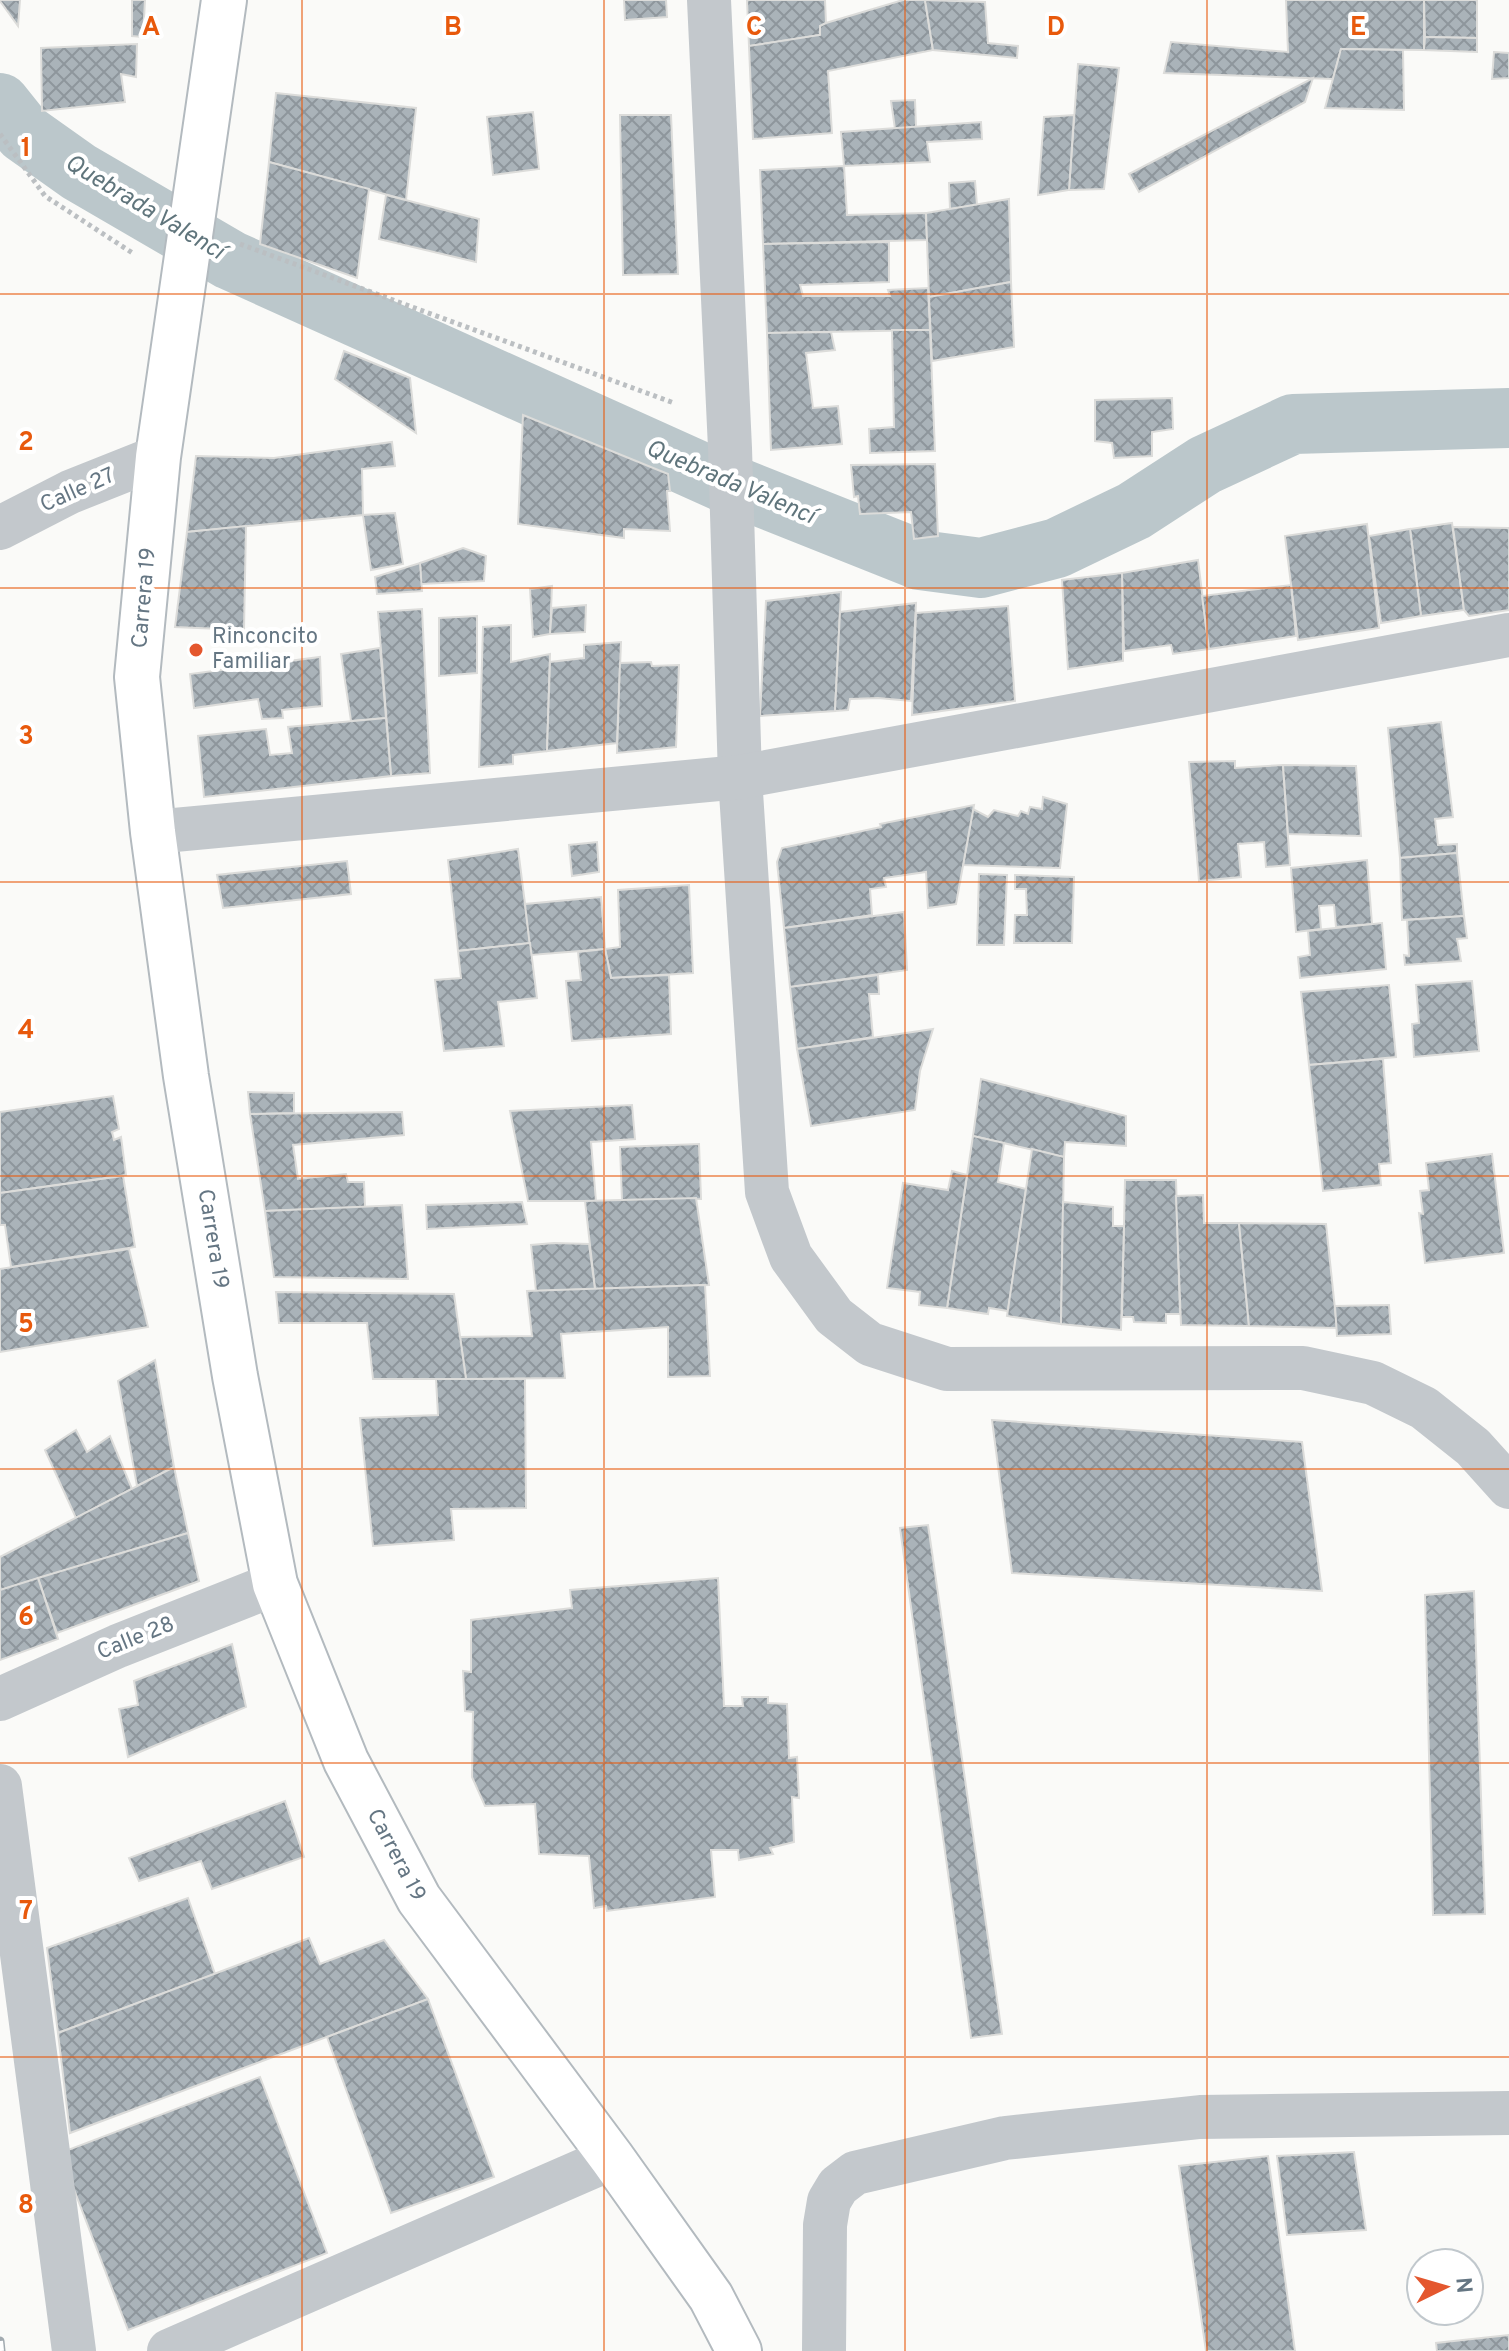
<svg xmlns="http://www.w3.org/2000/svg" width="1509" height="2351" viewBox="0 0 1509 2351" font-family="Overpass,sans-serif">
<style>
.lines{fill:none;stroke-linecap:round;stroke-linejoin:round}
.canal{stroke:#bbc7cb;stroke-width:60}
.building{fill:url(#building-cross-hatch);stroke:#dcdcda;stroke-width:2}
.secondary-casing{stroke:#b3babf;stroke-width:48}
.path{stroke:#bbbfc2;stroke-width:5;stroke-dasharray:4 4;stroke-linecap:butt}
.street{stroke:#c3c8cc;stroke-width:44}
.secondary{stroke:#fff;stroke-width:44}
.rail-casing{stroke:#a2aab0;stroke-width:9}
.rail{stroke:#fff;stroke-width:6;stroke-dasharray:18;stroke-linecap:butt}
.grid{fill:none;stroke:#e8590c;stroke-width:2;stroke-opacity:0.55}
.poi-dot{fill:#e4572e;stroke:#fff;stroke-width:3}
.labels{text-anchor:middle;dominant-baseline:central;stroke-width:8;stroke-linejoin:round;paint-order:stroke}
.street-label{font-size:22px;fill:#657683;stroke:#fff}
.poi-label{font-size:22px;fill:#657683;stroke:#fff;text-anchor:start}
.water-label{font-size:24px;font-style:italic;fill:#60757c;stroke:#fff}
.grid-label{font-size:26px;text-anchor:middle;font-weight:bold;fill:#e8590c;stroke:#fff;stroke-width:8;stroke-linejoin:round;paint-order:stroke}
</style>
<defs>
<pattern id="building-cross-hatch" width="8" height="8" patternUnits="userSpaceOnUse" patternTransform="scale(2)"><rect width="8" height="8" fill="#aab3b9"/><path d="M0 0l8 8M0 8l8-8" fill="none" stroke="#8e969c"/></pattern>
</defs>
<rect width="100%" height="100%" fill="#fafaf8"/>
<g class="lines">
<path class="canal" d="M0,103L24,133L79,172L230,260L721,481L920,560L981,568L1057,548L1134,511L1205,465L1293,424L1509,418"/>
</g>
<g class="building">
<path d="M0,0H20L18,26L0,1Z"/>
<path d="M132,0H145L143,37L132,36Z"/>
<path d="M624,0H666L667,17L625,20Z"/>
<path d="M747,0H825L826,23L820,26V35L749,46Z"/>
<path d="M903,0H925L933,50L828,71L832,133L753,139L749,46L820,35V26L826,23Z"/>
<path d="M925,0L985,2L988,43L1018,46L1017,58L933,50Z"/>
<path d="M1286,0H1424V50L1341,49L1333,79L1164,73L1171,42L1288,52Z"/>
<path d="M1424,0H1477V38L1425,37Z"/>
<path d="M1425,37L1477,38V52L1424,50Z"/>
<path d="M137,44L136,77L121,74L125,102L42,111L41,48Z"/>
<path d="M1341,49L1403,50L1404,110L1325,108Z"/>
<path d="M1494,52L1509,53V78L1492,79Z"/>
<path d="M1078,64L1119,68L1104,189L1069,190Z"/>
<path d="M1313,78L1305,102L1139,192L1129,174Z"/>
<path d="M276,93L416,108L406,200L269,162Z"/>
<path d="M915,100L916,127L895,129L891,101Z"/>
<path d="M533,112L539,169L493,175L487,117Z"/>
<path d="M620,115H671L678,274L623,275Z"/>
<path d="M1074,115L1069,190L1038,195L1044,117Z"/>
<path d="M981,122L982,139L927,142L930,162L844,166L841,132Z"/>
<path d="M269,162L369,189L357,278L260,244Z"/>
<path d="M844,166L847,215L926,213L927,240L763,244L760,170Z"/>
<path d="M975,181L977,205L950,209L949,183Z"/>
<path d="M386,195L479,219L476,262L379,239Z"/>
<path d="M1009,199L1011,282L929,297L926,213Z"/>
<path d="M889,242V282L800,285L803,296H890L888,290L928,288L930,330L767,333L763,244Z"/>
<path d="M1011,282L1014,347L932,361L929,297Z"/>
<path d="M892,330H930L935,451L870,453L869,429L894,427Z"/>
<path d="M831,332L835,350L806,353L813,408L838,406L842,444L771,450L767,333Z"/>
<path d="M344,351L410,378L416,433L335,379Z"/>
<path d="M1172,398L1173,429L1152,432V456L1114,458L1112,443L1095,441V400Z"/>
<path d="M523,415L668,474L670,491H667L670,531L624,529V538L518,524Z"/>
<path d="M392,442L395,466L362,469L363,515L187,532L196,456L274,458Z"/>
<path d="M935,464L938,536L914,539L911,512L860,514L858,496L854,497L851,465Z"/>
<path d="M395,513L403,564L371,570L363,515Z"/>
<path d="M1452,523L1464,610L1421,616L1410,529Z"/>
<path d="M1367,524L1379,628L1298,640L1285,536Z"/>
<path d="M246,526L244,630L175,627L187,532Z"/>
<path d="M1453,527L1509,528V610L1469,616L1464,610Z"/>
<path d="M1410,529L1421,616L1381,623L1369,536Z"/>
<path d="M463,548L486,556L484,581L421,584L420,563Z"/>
<path d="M1198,560L1209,649L1173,654L1171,645L1124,651L1122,573Z"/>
<path d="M420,563L422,591L377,594L375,577Z"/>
<path d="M1122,573L1123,661L1068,669L1062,580Z"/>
<path d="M1291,585L1296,636L1209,649L1202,596Z"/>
<path d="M552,586L550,634L533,637L530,589Z"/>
<path d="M841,592L835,711L760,716L766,601Z"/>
<path d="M916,603L911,701L878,698L850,699L848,710L835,711L840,612Z"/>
<path d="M586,605L585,632L550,634L552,608Z"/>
<path d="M1008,606L1015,701L912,715L916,613Z"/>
<path d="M422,609L430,773L391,776L378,612Z"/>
<path d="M477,616V673L439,676V618Z"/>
<path d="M511,625V662L550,654L547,751L513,755V764L479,767L483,627Z"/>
<path d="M621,642L617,743L547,751L550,662L584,658V645Z"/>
<path d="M380,648L386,718L351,721L341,654Z"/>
<path d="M320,657L322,706L282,710L283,718L262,719L258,699L194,708L190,674Z"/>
<path d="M651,662L652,666L679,665L676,747L617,753L620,663Z"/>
<path d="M386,718L391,776L204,797L198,736L266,729L270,755L292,753L288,727Z"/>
<path d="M1441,722L1453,817L1435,819L1438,845L1457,844V853L1400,858L1388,728Z"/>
<path d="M1235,761V768L1283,765L1290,865L1266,867L1264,842L1238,844L1241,877L1199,881L1189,762Z"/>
<path d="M1283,765L1356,766L1361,836L1288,834Z"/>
<path d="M1043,797L1067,804L1060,868L963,865L973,809L988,817L994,810L1018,816L1021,811L1028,814L1030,807L1042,809Z"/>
<path d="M974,805L956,904L928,908L926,872L884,878L886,887L870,889L872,915L784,928L777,862L782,848L881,827L880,824Z"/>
<path d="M597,842L599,872L572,876L569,845Z"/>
<path d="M518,849L530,943L458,951L448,860Z"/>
<path d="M1457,853L1464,916L1402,920L1400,858Z"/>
<path d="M1367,860L1372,924L1336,927L1334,905L1319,906L1321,929L1296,932L1291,868Z"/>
<path d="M347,861L351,894L223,908L217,875Z"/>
<path d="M979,874L1007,875L1004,945H977Z"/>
<path d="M1015,875L1074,877L1072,943H1014L1015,915H1027L1026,889H1015Z"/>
<path d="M689,885L693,973L611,978L605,949L620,947L618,890Z"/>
<path d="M601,897L605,949L531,955L525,904Z"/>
<path d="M904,912L907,970L790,987L784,928Z"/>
<path d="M1464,916L1467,938L1457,939L1461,961L1405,965L1404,955L1409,956L1407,920Z"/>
<path d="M1382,923L1386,969L1300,978L1298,957L1310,955L1308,931Z"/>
<path d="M530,943L537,998L498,1002L504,1046L444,1051L435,980L461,978L458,951Z"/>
<path d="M605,949L611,978L669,975L671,1034L572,1041L566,981L581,980L578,952Z"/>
<path d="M878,975L879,994H869L873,1037L797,1049L790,987Z"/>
<path d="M1472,981L1479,1051L1414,1057L1412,1024L1419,1023L1416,985Z"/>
<path d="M1389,985L1396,1057L1309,1065L1301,992Z"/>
<path d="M933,1029L920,1071L915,1110L811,1126L797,1049Z"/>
<path d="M1383,1059L1391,1163L1379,1164L1381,1185L1323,1191L1309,1065Z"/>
<path d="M981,1079L1126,1116V1146L1065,1142L1064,1157L973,1136Z"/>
<path d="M248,1092L294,1093V1113L250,1114Z"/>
<path d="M113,1096L119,1129L112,1132L114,1140L121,1137L126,1175L0,1193V1112Z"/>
<path d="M632,1105L635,1139L591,1142L596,1201H528L510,1111Z"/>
<path d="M402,1112L404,1135L293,1145L298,1179L346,1174L348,1182H364L365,1207L265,1211L250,1114Z"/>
<path d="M973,1136L1004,1143L998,1182L1026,1189L1008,1311L989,1308L988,1314L947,1308Z"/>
<path d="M699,1144L701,1199L622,1200L620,1147Z"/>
<path d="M1032,1149L1064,1157L1061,1324L1007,1316Z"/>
<path d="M1492,1154L1504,1253L1425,1263L1419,1213L1423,1214L1420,1191L1429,1190L1426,1163Z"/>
<path d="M952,1171L967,1175L947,1308L919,1305L920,1292L887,1288L903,1183L948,1190Z"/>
<path d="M123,1176L135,1247L11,1267L5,1225H0V1193Z"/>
<path d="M1125,1180H1176L1180,1314H1166V1323L1134,1322L1133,1317H1122Z"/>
<path d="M1203,1195L1204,1223H1239L1249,1326L1181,1325L1176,1196Z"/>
<path d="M696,1198L709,1285L595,1289L585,1201Z"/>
<path d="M522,1202L527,1224L427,1229L426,1205Z"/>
<path d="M1063,1202L1113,1207V1226H1124L1121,1330L1061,1324Z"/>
<path d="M402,1205L408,1279L274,1277L265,1211Z"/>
<path d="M1239,1223L1326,1224L1337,1328L1249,1326Z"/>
<path d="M554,1243L589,1244L595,1289L536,1291L531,1245Z"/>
<path d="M129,1249L148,1327L0,1352V1269Z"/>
<path d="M705,1285L710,1376L668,1377V1327L561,1334L565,1378L466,1379L460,1337L532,1336L527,1291Z"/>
<path d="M276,1292L454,1294L466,1379H373L367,1323H279Z"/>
<path d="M1389,1305L1391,1334L1337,1336L1335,1306Z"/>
<path d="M155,1360L174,1467L137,1486L118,1381Z"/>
<path d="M436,1379H525L526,1508L451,1509L454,1540L373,1546L360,1418L438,1415Z"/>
<path d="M992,1420L1302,1442L1322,1591L1012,1573Z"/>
<path d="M76,1430L87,1452L110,1436L132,1489L76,1518L45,1450Z"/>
<path d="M174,1467L188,1533L0,1590V1557Z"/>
<path d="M928,1525L1002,2034L971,2038L900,1528Z"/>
<path d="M188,1533L199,1581L57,1633L38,1578Z"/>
<path d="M38,1578L58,1639L0,1660V1590Z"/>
<path d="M718,1578L724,1706H743L742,1697H768V1703L787,1704L789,1758L797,1757L799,1798L792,1797L794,1842L770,1848L773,1854L739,1860L738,1850H711L715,1897L607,1911L606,1906L594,1908L589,1856L539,1854L535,1804L485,1806L472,1777L473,1712L465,1711L463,1671L471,1672V1620L572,1608L570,1590Z"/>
<path d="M1474,1591L1485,1914L1433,1915L1425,1595Z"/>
<path d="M232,1644L246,1707L128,1757L119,1709L138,1705L134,1681Z"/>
<path d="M285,1801L304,1857L212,1889L201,1861L139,1881L129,1858Z"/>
<path d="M188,1898L215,1974L58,2033L47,1948Z"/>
<path d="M309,1938L320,1964L384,1940L428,1999L70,2133L58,2033Z"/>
<path d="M428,1999L494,2177L391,2213L327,2037Z"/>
<path d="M260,2077L327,2253L128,2330L60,2153Z"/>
<path d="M1354,2152L1366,2230L1287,2235L1277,2156Z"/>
<path d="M1268,2156L1295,2351H1206L1179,2166Z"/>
<path d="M1509,2335V2351H1437L1436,2343Z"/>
</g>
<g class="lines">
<g class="secondary-casing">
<g id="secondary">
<path id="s1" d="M224,0L158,457L137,677L153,832L186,1076L235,1376L275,1584L346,1761L419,1899L612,2158L711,2297L739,2351"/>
</g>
</g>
<g class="path">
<path d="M0,134L45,196L134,254"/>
<path d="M240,244L674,403"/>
</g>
<g class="street">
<path d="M709,0L730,448L740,777L767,1192L791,1257L834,1316L870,1344L947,1369L1303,1368L1373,1383L1424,1408L1473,1447L1509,1487"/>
<path d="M0,528L70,492L158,457"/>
<path d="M153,832L740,777L1509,635"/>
<path d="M0,1699L118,1646L275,1584"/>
<path d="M0,1786L74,2351"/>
<path d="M169,2351L612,2158"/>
<path d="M824,2351L825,2225L829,2201L838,2186L855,2173L1005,2138L1200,2117L1509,2113"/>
</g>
<use href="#secondary" class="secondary"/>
<g class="rail-casing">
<path id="rail" d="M0,2341L1,2351"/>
</g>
<use href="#rail" class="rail"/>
</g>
<path class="grid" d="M302,0V2351M604,0V2351M905,0V2351M1207,0V2351M0,294H1509M0,588H1509M0,882H1509M0,1176H1509M0,1469H1509M0,1763H1509M0,2057H1509"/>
<circle class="poi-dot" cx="196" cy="650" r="8"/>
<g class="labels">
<g class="street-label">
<text transform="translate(78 491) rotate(-24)">Calle 27</text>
<text transform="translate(145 598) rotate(-85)">Carrera 19</text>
<text stroke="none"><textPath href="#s1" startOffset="1250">Carrera 19</textPath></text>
<text transform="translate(136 1639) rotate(-22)">Calle 28</text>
<text stroke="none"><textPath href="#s1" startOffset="1898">Carrera 19</textPath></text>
</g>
<g class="poi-label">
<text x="212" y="637">Rinconcito<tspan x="212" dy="25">Familiar</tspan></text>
</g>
<g class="water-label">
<text transform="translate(144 208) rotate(31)">Quebrada Valencí</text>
<text transform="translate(730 483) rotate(23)">Quebrada Valencí</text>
</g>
</g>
<g class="grid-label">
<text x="151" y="35">A</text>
<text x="453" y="35">B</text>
<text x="754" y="35">C</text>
<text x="1056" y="35">D</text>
<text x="1358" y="35">E</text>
<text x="26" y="156">1</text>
<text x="26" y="450">2</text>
<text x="26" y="744">3</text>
<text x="26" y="1038">4</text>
<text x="26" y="1332">5</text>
<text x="26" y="1625">6</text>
<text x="26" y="1919">7</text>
<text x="26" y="2213">8</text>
</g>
<g transform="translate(1445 2287) rotate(85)"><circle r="38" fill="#ffffff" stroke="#c1c8cd" stroke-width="2"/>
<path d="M0-6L14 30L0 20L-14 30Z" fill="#e4572e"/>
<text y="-12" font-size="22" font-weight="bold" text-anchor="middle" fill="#657683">N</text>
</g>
</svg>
